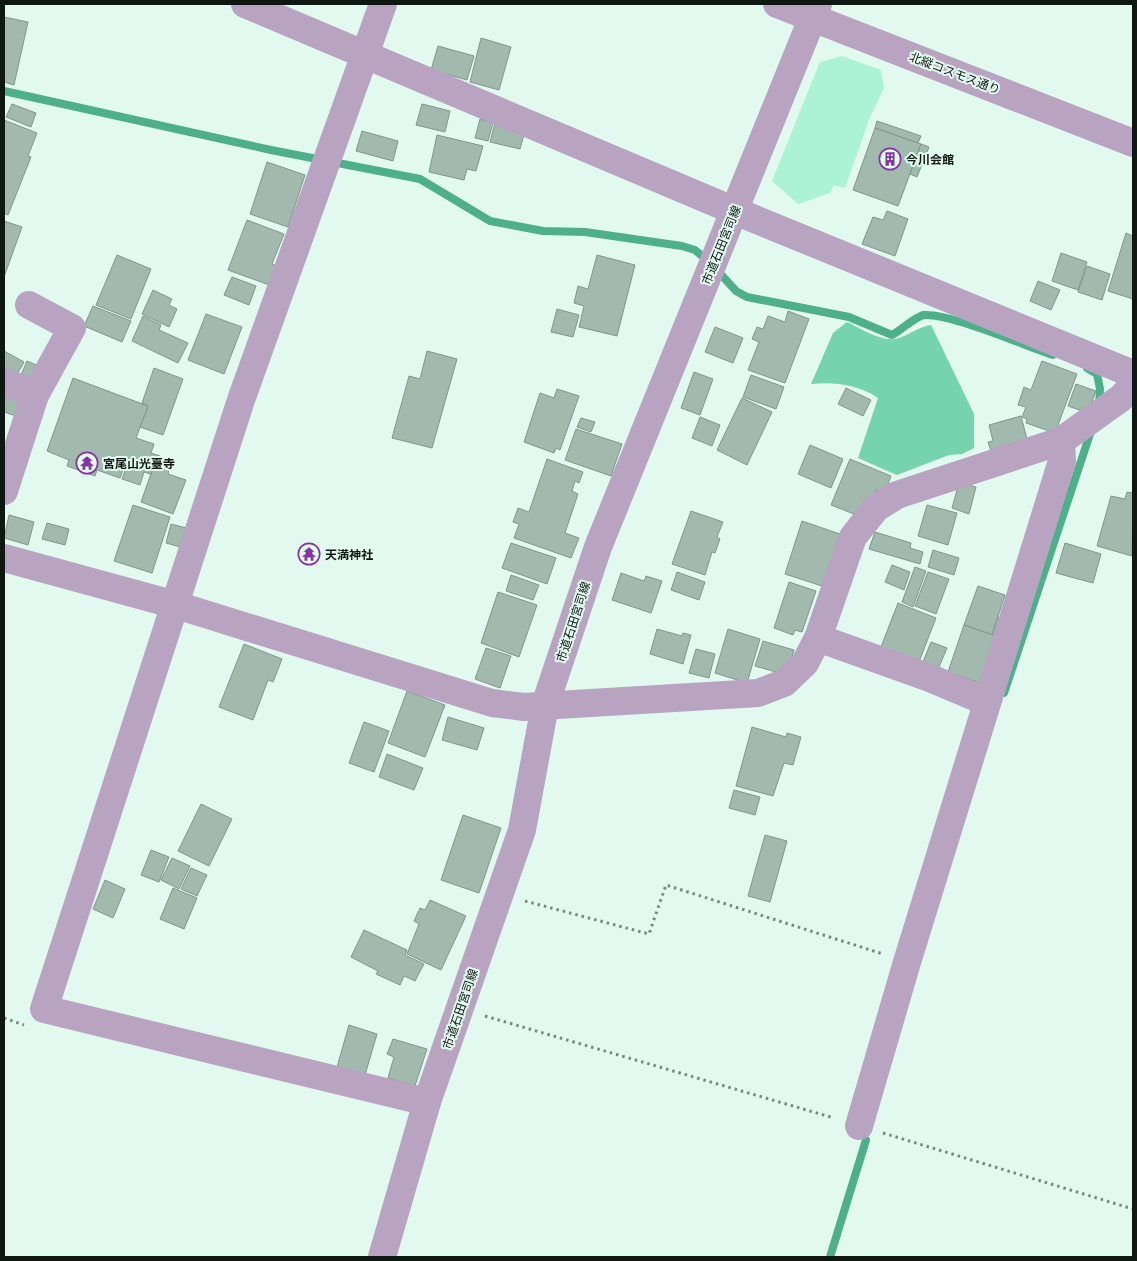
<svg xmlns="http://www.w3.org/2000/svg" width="1137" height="1261" viewBox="0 0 1137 1261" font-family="'Titillium Web','Noto Sans JP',sans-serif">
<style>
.green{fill:#acf2d4}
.forest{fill:#75d4ae}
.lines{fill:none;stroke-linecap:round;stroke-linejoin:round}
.stream{stroke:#4eaf8b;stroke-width:8}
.building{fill:#a2b9ae;stroke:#80968c}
.path{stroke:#788881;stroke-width:3;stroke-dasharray:2.5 4;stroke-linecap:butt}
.minor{stroke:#b8a3c1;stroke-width:28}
.labels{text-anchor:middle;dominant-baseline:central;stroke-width:4;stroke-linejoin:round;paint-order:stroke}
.street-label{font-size:12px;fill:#0f1713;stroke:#e1f9ee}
.poi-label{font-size:12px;font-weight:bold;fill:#0f1713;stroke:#e1f9ee;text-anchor:start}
</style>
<rect width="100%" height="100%" fill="#e1f9ee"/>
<path class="green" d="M842,56L881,70L884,88L870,117L845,188L834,185L830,193L798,204L772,181L820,62Z"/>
<path class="forest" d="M847,322C860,328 879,341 895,339C907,337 917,327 931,325L974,414V448L962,454L949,455L897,475L858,458L878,398C857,384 835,382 811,384L833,333Z"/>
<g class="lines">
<g class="stream">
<path d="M4,91L271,150L420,179L490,221L543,231L585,232L682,246L695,250L708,261"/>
<path d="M716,269L736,291L747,297L849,317L892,335C901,330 916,316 924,315C953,314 1023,345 1053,355"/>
<path d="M1087,368L1097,374L1100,389L1099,406"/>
<path d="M1004,693L1092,428"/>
<path d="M830,1257L866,1140"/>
</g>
</g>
<g class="building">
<path d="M4,17L28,22L14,85L4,82Z"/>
<path d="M481,38L511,47L499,90L470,82Z"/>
<path d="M438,46L474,56L467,80L431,70Z"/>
<path d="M12,104L36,113L31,127L6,117Z"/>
<path d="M422,104L450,111L445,132L416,125Z"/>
<path d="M480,119L493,123L488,141L475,138Z"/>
<path d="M496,119L526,127L520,149L490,142Z"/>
<path d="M4,120L37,133L28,156L31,157L8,215L4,213Z"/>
<path d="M877,121L921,136L918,143L875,128Z"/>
<path d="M875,128L921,144L898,206L853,190Z"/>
<path d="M362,131L398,141L393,161L356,151Z"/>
<path d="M437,135L483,146L476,171L467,169L464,180L429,172Z"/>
<path d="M921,144L929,147L917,177L910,174Z"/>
<path d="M267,162L305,175L288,227L250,214Z"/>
<path d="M887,211L908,219L895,256L862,244L873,217L883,220Z"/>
<path d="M247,220L284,234L272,264L279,267L272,286L228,270Z"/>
<path d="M4,221L22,227L4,277Z"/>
<path d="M1126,233L1133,236V299L1108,291Z"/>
<path d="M1061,253L1087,262L1078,290L1052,281Z"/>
<path d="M117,255L151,269L131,319L96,305Z"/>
<path d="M597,255L635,265L617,336L579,327L584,306L574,303L578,286L588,289Z"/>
<path d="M1087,266L1110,274L1102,300L1078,292Z"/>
<path d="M232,277L256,286L249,305L224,295Z"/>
<path d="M1038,281L1060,290L1051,310L1030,301Z"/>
<path d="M153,290L172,299L169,305L177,309L169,327L142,314Z"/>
<path d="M93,306L131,321L122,342L84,326Z"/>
<path d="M557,309L579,315L573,337L551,332Z"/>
<path d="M788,311L809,319L785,383L748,370L759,342L752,339L757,327L763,329L768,316L785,322Z"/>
<path d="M206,314L242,327L224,374L188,360Z"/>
<path d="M143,316L161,325L159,330L188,343L178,363L132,341Z"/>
<path d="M715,327L743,338L733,363L705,352Z"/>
<path d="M4,351L24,362L15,378L4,372Z"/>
<path d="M427,351L457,359L432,448L392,438L409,376L420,379Z"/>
<path d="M27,361L41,367L32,388L18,382Z"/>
<path d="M1042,361L1077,374L1055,433L1026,423L1027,419L1022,417L1026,407L1018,405L1024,387L1031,390Z"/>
<path d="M154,368L183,379L163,435L140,427L148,406L142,403Z"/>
<path d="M694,372L713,379L700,415L681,408Z"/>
<path d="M751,375L784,387L776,409L743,397Z"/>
<path d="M73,378L148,406L136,438L154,444L151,453L160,456L151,474L144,472L140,485L122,479L129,460L127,459L120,478L97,470L95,476L67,466L69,460L47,451Z"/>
<path d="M1076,384L1096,391L1088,413L1068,406Z"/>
<path d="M846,388L871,400L863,416L838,404Z"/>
<path d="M557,389L579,396L560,450L556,448L554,453L524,442L540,393L554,398Z"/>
<path d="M4,393L21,399L16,416L4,412Z"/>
<path d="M742,398L772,412L747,465L717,450Z"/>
<path d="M1021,416L1028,443L992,454L988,442L993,441L989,425Z"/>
<path d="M700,417L720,425L712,446L692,438Z"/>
<path d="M581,418L595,422L591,432L577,427Z"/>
<path d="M576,429L622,444L611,476L565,460Z"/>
<path d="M810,445L843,459L831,488L798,474Z"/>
<path d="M547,459L583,472L579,483L575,481L572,491L578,494L565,533L579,538L571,558L514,538L519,524L513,522L518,508L529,512Z"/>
<path d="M850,459L891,476L885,492L876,490L873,499L859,516L831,505Z"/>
<path d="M159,466L169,469L168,474L186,480L173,514L141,502L153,468L158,470Z"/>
<path d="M959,483L976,487L969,514L952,508Z"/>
<path d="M1127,492L1133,493L1132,556L1097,546L1111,496L1125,499Z"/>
<path d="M133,505L170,517L152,573L114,561Z"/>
<path d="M927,505L957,513L948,545L918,536Z"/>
<path d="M691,511L723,522L717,537L720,539L715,553L712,552L705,575L672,564Z"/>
<path d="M9,515L34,522L28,545L4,538Z"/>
<path d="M802,521L840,534L822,586L785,574Z"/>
<path d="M47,523L69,529L65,545L42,539Z"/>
<path d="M171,524L190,529L184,548L166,543Z"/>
<path d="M875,532L911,543L910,548L923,552L920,564L869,549Z"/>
<path d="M511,543L556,558L547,584L502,568Z"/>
<path d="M1065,543L1101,554L1093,583L1056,573Z"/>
<path d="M933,550L959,558L954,575L928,567Z"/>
<path d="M892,565L910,572L904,590L885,582Z"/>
<path d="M915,567L926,571L913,607L902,602Z"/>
<path d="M677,572L705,582L699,600L671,590Z"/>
<path d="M928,572L949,579L936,614L915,606Z"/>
<path d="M621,573L644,581L646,576L662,581L651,613L612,600Z"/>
<path d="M511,575L539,585L533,600L506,591Z"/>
<path d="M789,582L816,591L802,632L795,630L793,635L774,628Z"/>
<path d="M978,586L1005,595L992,635L964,625Z"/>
<path d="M498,592L537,605L519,657L481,643Z"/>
<path d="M898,603L936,618L917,667L879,652Z"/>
<path d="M998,617L1008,621L1002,638L992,635Z"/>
<path d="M964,625L999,637L983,684L948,672Z"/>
<path d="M657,629L682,636L683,633L691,635L683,664L650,654Z"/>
<path d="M728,629L760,639L747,683L715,673Z"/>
<path d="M763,641L794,650L787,672L783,674L755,666Z"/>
<path d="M931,642L947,648L936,674L921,667Z"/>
<path d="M244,644L282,659L273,682L268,680L253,720L219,707Z"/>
<path d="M486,648L511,656L500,688L475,679Z"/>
<path d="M696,649L715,654L709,678L689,673Z"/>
<path d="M407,691L445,705L425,757L388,743Z"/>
<path d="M448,717L484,728L477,750L442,740Z"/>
<path d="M364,722L389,731L374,772L349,763Z"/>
<path d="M752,727L786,737L787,733L801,737L793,765L784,763L773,796L736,786Z"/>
<path d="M387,754L423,768L414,790L379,777Z"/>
<path d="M734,790L760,797L755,815L729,808Z"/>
<path d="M201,804L232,819L209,866L178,851Z"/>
<path d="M463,815L501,828L479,893L441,880Z"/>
<path d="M765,835L787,841L770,902L748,896Z"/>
<path d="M151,850L169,857L159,882L141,875Z"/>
<path d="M172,858L190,866L179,889L161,880Z"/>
<path d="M191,868L207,875L197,896L181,889Z"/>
<path d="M105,880L125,889L113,918L93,909Z"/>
<path d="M173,888L197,898L184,929L160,919Z"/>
<path d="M430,900L466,916L441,970L407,954L419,924L414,921L420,908L425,910Z"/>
<path d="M364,930L407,950L405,955L424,964L415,981L404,976L400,985L376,974L378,971L351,957Z"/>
<path d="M349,1025L377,1034L365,1075L337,1067Z"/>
<path d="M393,1039L427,1049L415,1086L388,1078L394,1057L387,1054Z"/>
</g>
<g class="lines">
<g class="path">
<path d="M525,901L649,934L666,885L883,954"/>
<path d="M485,1016L834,1118"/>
<path d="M4,1018L24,1025"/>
<path d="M883,1133L1133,1209"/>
</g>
<g class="minor">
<path d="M245,4L735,211L1133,374"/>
<path d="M383,4L241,400L44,1009L427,1102"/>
<path d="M777,4L1133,143"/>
<path d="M29,305L72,328L35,395"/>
<path d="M4,381L35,395L4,491"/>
<path d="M4,558L176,605L492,703L524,707L758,693L784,683L805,663L818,638L853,537L876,508L897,495L1061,441L1121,398L1133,385"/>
<path d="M818,638L930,678L987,702"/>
<path d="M859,1126L907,962L1062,461L1061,441"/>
<path d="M382,1257L427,1102L522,830L545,705L598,547L818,4"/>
</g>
</g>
<defs>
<g id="building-ring" transform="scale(1.125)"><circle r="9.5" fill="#e1f9ee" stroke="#8634a3" stroke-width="1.5"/><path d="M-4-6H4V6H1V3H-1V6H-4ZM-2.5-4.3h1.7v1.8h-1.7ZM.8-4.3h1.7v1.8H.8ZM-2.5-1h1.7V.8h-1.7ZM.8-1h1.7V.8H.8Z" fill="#8634a3"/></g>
<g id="temple-ring" transform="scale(1.125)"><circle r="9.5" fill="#e1f9ee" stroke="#8634a3" stroke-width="1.5"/><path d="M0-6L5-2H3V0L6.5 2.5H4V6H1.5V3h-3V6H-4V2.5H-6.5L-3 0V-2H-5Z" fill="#8634a3"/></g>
</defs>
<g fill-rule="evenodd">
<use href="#building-ring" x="890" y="159"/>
<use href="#temple-ring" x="87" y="463"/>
<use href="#temple-ring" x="309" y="554"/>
</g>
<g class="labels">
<g class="street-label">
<text transform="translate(955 73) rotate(21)">北縦コスモス通り</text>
<text transform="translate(721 245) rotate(-68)">市道石田宮司線</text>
<text transform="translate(573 622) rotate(-72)">市道石田宮司線</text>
<text transform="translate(460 1009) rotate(-71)">市道石田宮司線</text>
</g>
<g class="poi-label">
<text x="906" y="159">今川会館</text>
<text x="103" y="463">宮尾山光臺寺</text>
<text x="325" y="554">天満神社</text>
</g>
</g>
<rect width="1137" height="1261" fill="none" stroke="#0f1713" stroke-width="10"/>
</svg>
